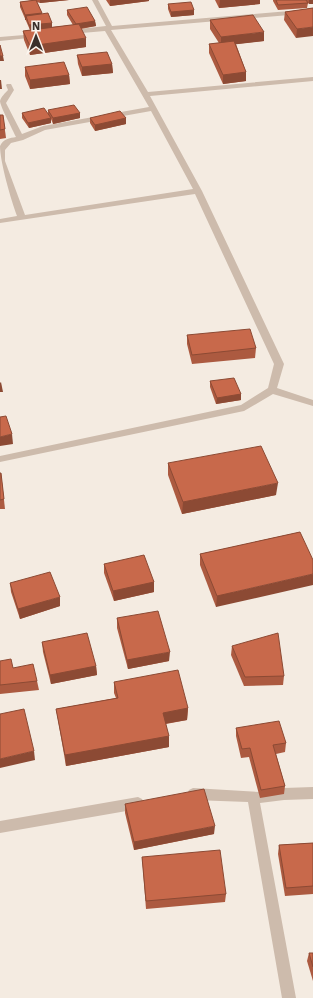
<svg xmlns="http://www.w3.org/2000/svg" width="313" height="998" viewBox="0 0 313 998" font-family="'Work Sans',sans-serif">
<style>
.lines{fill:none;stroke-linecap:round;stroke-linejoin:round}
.minor{fill:#cdbbac;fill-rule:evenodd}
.wall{fill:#ac5a40}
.shaded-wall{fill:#8c4a34}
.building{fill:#c8694b;stroke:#8c4a34}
</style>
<rect width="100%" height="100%" fill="#f4ebe1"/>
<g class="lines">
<g class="minor">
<path d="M92,0H98L112,26L313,9V13L111,30L148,92L313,77V81L150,96L202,191L284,364L277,388L313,400V406L273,394L244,411L0,462V456L241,405L268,388L274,364L195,194L0,223V219L17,216C11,200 0,162 0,146C3,139 10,138 16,137C13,130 0,106 0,101C1,97 5,93 8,90L6,85L7,84H11L14,90L6,103L22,134L43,126L149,107L105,31L70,34L67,32L70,30L106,26ZM151,111L193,189L25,215L5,161V150L11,143L23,140L45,130Z"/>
<path d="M36,34L39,36L38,37L0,41V37Z"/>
<path d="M313,787V799L284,800L260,803L296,998H282L248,802L193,800L189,798L187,794L189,790L193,788L260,792L284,788Z"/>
<path d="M138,797L142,799L144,803L142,807L138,809L0,833V821Z"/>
</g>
</g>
<g class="wall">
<path d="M35,0H69L40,3L37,2L42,14L52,23V27L73,25L67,15V10L95,21L96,26L81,29L86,47L30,55L24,40L23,31L30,30L20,7V2Z"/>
<path d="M106,0H149V1L110,6Z"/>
<path d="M215,0H260V4L219,8Z"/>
<path d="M273,0H313V4H309L308,3L307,8L278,10L273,1Z"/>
<path d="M168,4L194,10V15L171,17L168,9Z"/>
<path d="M313,8L296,38L284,20L285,12Z"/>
<path d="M210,20L264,41L236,44L246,72V81L223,84L209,53V44L219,43L210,29Z"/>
<path d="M77,55L112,64L113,73L82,76L78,64Z"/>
<path d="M25,67L69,75L70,84L30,89L25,76Z"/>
<path d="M48,110L80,113V118L53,124L51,119V123L29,128L22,118V113L48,114Z"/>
<path d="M0,115H3L6,138L0,139Z"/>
<path d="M90,118H126V124L95,131L90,123Z"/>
<path d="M187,335L256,348L255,358L192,364L187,344Z"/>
<path d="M210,381L241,394V400L216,404L210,387Z"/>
<path d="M168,463L276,495L182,514L168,475Z"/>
<path d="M0,473H1L5,509H0Z"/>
<path d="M300,532L216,607L200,565V554Z"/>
<path d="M104,564L154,582V592L114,601L104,573Z"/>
<path d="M10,583L60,606L20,619L11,592Z"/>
<path d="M117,618L169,661L128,669L117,628Z"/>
<path d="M42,642L96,666L97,675L51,684L43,652Z"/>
<path d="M232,646L284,676L283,685L244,686L231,655Z"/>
<path d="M0,661L37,681L39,690L0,694Z"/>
<path d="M114,682L188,708L187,720L166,724L169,747L66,766L58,720L56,709L116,698L114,693Z"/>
<path d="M236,728L286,743L285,752L276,754L285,786L284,794L260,798L249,757L241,758L236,736Z"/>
<path d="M125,804L214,834L134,850L125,813Z"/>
<path d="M313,843V894L285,896L278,854L279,845Z"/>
<path d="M142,857L226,894L225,902L146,909Z"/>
<path d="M309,953H313V981L307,961Z"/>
</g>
<g class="shaded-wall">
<path d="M40,0H69L40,3Z"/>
<path d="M110,0H149V1L110,6Z"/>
<path d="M220,0H260V4L219,8Z"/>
<rect x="309" y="0" width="4" height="4"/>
<path d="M194,10V15L171,17V12Z"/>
<path d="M42,13V18L26,16V20H25V15Z"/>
<path d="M95,21L96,26L76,29V24Z"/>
<path d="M52,23V28L30,30L29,25Z"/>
<path d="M313,27V36L296,38L297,29Z"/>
<path d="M264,32V41L221,46V37Z"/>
<path d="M86,38V47L30,55V46Z"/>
<path d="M0,56H3L4,61H0Z"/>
<path d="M112,64L113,73L82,76V67Z"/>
<path d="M246,72V81L223,84V75Z"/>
<path d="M69,75L70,84L30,89V80Z"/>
<path d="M0,80H1L2,89H0Z"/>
<path d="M80,113V118L53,124V118Z"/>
<path d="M51,118V123L29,128L28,123Z"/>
<path d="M126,118V124L95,131V125Z"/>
<path d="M1,382L3,392H0V383Z"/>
<path d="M241,394V400L216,404L217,398Z"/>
<path d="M12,434L13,444L0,446V437Z"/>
<path d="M278,483L276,495L182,514L183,502Z"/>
<path d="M313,574V585L216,607L217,596Z"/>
<path d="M154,582V592L114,601L113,591Z"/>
<path d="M60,597V606L20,619L18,609Z"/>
<path d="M170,652L169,661L128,669L127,660Z"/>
<path d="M96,666L97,675L51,684L50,675Z"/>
<path d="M188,708L187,720L163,724V713Z"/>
<path d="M169,736V747L66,766L65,755Z"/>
<path d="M34,751L35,760L0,768V759Z"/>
<path d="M215,826L214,834L134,850V842Z"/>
</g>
<g class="building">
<path d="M36,0L42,13L25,15L20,2Z"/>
<path d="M276,0H306L308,3L278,5Z"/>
<path d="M191,2L194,10L171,12L168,4Z"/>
<path d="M87,7L95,21L76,24L67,10Z"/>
<path d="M313,8V27L297,29L285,12Z"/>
<path d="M48,13L52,23L29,25L26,16Z"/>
<path d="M253,15L264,32L221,37L210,20Z"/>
<path d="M79,24L86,38L30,46L23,31Z"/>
<path d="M234,41L246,72L223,75L209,44Z"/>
<path d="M0,45L3,56H0Z"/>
<path d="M107,52L112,64L82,67L77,55Z"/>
<path d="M64,62L69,75L30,80L25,67Z"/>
<path d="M74,105L80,113L53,118L48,110Z"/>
<path d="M44,108L51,118L28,123L22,113Z"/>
<path d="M120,111L126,118L95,125L90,118Z"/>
<path d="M0,115H3L5,129L0,130Z"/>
<path d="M250,329L256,348L192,355L187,335Z"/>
<path d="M234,378L241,394L217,398L210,381Z"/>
<path d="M6,416L12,434L0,437V417Z"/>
<path d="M261,446L278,483L183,502L168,463Z"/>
<path d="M0,473H1L4,499L0,500Z"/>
<path d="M300,532L313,560V574L217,596L200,554Z"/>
<path d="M144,555L154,582L113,591L104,564Z"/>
<path d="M50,572L60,597L18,609L10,583Z"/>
<path d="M158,611L170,652L127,660L117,618Z"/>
<path d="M87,633L96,666L50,675L42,642Z"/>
<path d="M278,633L284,676L245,677L232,646Z"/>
<path d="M11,659L13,668L33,664L37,681L0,685V661Z"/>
<path d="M178,670L188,708L163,713L169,736L65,755L56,709L118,698L114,682Z"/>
<path d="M24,709L34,751L0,759V714Z"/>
<path d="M279,721L286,743L273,745L285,786L261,790L250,748L242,749L236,728Z"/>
<path d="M204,789L215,826L134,842L125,804Z"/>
<path d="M313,843V886L286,888L279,845Z"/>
<path d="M220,850L226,894L146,901L142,857Z"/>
<path d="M309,953H313V967Z"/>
</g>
<g transform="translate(36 36)" stroke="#fbf5ee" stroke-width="3" paint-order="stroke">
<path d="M0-3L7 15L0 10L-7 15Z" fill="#3b302b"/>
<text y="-6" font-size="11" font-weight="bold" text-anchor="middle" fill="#3b302b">N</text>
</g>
</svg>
